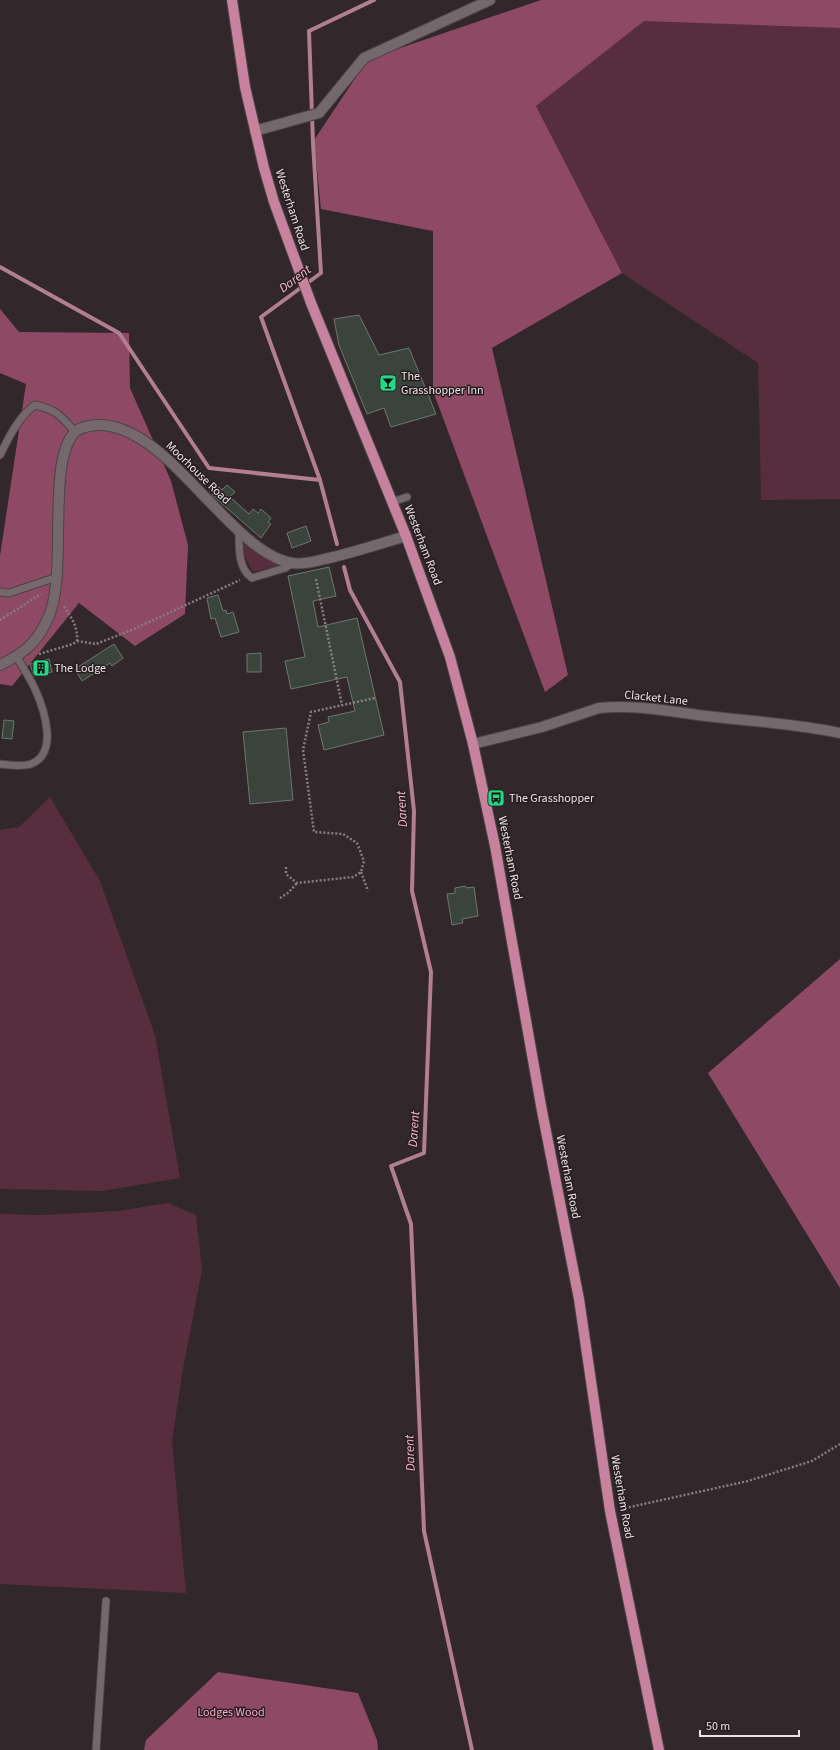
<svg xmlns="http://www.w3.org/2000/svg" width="840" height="1750" viewBox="0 0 840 1750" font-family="'Source Sans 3',sans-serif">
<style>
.green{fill:#582d3e}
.forest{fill:#8e4965}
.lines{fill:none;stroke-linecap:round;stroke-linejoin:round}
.stream{stroke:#b17e92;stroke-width:4}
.building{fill:#3a443d;stroke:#6c7870}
.service-casing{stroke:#4b4345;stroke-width:9}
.minor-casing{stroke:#4b4345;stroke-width:12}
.tertiary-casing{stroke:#4b4345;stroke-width:12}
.primary-casing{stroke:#4b4345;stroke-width:12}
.path{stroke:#877e81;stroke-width:2.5;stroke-dasharray:2 2;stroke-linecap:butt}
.service{stroke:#75686c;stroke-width:7}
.minor{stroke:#75686c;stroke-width:10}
.tertiary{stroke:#75686c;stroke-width:10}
.primary{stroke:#c7829d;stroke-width:10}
.labels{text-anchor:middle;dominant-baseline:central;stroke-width:3;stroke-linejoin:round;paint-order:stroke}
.street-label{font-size:12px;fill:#eae3e5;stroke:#281d21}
.poi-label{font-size:12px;fill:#eae3e5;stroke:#281d21;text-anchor:start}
.park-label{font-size:12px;fill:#faa8c6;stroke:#281d21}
.water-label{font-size:13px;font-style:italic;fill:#f9bbd1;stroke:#281d21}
</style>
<rect width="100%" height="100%" fill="#32272b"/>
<g class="green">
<path d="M644,20L840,28V499L761,500L758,363L622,273L536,106Z"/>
<path d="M243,545H246L281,565L253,572L242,551Z"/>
<path d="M50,797L100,881L155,1035L180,1178L102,1191L0,1189V830L19,827Z"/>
<path d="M168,1203L196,1215L202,1270L182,1374L172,1441L186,1593L0,1584V1214L41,1215L118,1211Z"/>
</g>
<g class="forest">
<path d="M541,0H840V28L644,21L536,106L622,273L492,348L568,675L545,692L433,391V231L321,209L314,140L368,59Z"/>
<path d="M0,309L19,332L129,333L130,388L171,481L188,545L185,614L135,646L79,603L12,686L0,684V556L26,384L0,373Z"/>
<path d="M840,959V1288L708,1073Z"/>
<path d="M218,1672L358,1693L377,1740L378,1750H144L146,1740Z"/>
</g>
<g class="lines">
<g class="stream">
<path d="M0,267L119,333L209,468L320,480"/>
<path d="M337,544L320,480L261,317L321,273L313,143L309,31L374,0"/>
<path d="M344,567L350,590L400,682L414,811L412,891L431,972L424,1153L391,1166L411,1224L424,1531L472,1750"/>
</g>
</g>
<g class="building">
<path d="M359,315L379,355L409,348L436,414L391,427L384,408L367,414L339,345L334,319Z"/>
<path d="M227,485L235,492L230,497L249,514L253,509L258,513L261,509L271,518L268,522L271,524L261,538L212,495L219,487L222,490Z"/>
<path d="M306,526L311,541L292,548L287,533Z"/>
<path d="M329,567L336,596L313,601L318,627L357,618L384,735L324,750L318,725L329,722L328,717L355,711L347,677L291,689L285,661L305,657L288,576Z"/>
<path d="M218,595L223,611L226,610L227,614L233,612L239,632L221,637L215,618L211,619L207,598Z"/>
<path d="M114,644L123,658L112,666L110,663L82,681L75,669Z"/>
<path d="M261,653V672H247V654Z"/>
<path d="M49,659L52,672L34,676L30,664Z"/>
<path d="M4,720L14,721L12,739L2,738Z"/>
<path d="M286,728L293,800L250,804L243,732Z"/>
<path d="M465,886L466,888L474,887L478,916L462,919L463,923L452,925L447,894L455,893V888Z"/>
</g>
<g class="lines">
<g class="service-casing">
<g id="service">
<path d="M0,455C9,437 19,416 35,405C56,409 62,417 75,432"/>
<path d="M392,502L407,497"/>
<path d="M239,532C239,547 238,569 252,578L285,568L293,563"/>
<path d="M0,592L9,593L57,577"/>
<path d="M0,764C10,765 21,767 31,764C59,753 44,709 35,689C30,678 23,668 17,657"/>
<path d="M96,1750L106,1601"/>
</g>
</g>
<g class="minor-casing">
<path id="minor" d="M255,131L319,113L364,58L490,0"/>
</g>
<g class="tertiary-casing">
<g id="tertiary">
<path d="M0,665C25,653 38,642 49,616C68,571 46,461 75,432C80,427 88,426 96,425C138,423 177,468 204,496C226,518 261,559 293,563C304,565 315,561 325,559C352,553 379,544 406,536"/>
<path d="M473,744L542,727L599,708C634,704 672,712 706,716C751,721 796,724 840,733"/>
</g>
</g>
<g class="primary-casing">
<path id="primary" d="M232,0L245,87L264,168L274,202L311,303L406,536L450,657L473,744L495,846L542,1111L579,1299L610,1511L659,1750"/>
</g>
<g class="path">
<path d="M316,579L342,705"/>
<path d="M0,620L41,594"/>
<path d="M77,641L96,644L134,629L240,580"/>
<path d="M39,654L73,644L77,641C78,626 71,617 63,605"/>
<path d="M286,867V874L297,883L353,877L361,872L364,861L357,843L343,834L314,832L303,750L311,712L375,698"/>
<path d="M361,872L368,891"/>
<path d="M280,898L288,893L297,883"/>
<path d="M621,1509L748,1481L812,1461L840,1444"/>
</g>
<use href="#service" class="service"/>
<use href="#minor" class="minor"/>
<use href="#tertiary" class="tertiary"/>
<use href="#primary" class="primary"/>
</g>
<defs>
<g id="bar-square" transform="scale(0.9)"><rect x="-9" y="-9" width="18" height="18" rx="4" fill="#23d886" stroke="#281d21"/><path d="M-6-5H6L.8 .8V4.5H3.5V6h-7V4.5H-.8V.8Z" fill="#111"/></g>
<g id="building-square" transform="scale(0.9)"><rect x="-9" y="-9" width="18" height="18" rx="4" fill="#23d886" stroke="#281d21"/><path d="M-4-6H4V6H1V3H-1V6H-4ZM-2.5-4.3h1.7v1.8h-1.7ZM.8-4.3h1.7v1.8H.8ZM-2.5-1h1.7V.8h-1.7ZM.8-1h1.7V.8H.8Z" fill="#111"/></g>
<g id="bus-square" transform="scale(0.9)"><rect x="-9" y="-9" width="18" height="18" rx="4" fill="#23d886" stroke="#281d21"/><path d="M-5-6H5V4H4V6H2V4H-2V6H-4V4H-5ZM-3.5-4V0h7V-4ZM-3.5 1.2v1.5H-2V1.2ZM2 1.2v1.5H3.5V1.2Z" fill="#111"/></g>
</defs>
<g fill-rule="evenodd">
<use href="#bar-square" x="388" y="383"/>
<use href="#building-square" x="41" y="668"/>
<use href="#bus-square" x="496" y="798"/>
</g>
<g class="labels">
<g class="street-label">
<text transform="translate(292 210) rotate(72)">Westerham Road</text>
<text transform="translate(198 473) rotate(44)">Moorhouse Road</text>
<text transform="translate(423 545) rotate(69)">Westerham Road</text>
<text transform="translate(656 698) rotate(6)">Clacket Lane</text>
<text transform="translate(510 858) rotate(79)">Westerham Road</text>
<text transform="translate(568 1177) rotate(79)">Westerham Road</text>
<text transform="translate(622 1497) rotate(80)">Westerham Road</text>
</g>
<g class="poi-label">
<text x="401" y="376">The<tspan x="401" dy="14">Grasshopper Inn</tspan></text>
<text x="54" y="668">The Lodge</text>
<text x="509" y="798">The Grasshopper</text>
</g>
<g class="park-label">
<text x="231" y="1712">Lodges Wood</text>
</g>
<g class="water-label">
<text transform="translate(295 279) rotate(-37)">Darent</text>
<text transform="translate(402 809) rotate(-93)">Darent</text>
<text transform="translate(414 1129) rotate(-86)">Darent</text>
<text transform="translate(410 1453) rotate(-92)">Darent</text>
</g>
</g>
<path d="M700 1730v6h99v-6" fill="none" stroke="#eae3e5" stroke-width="2"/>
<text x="706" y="1730" font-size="12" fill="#eae3e5" stroke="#281d21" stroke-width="3" paint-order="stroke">50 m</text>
</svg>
